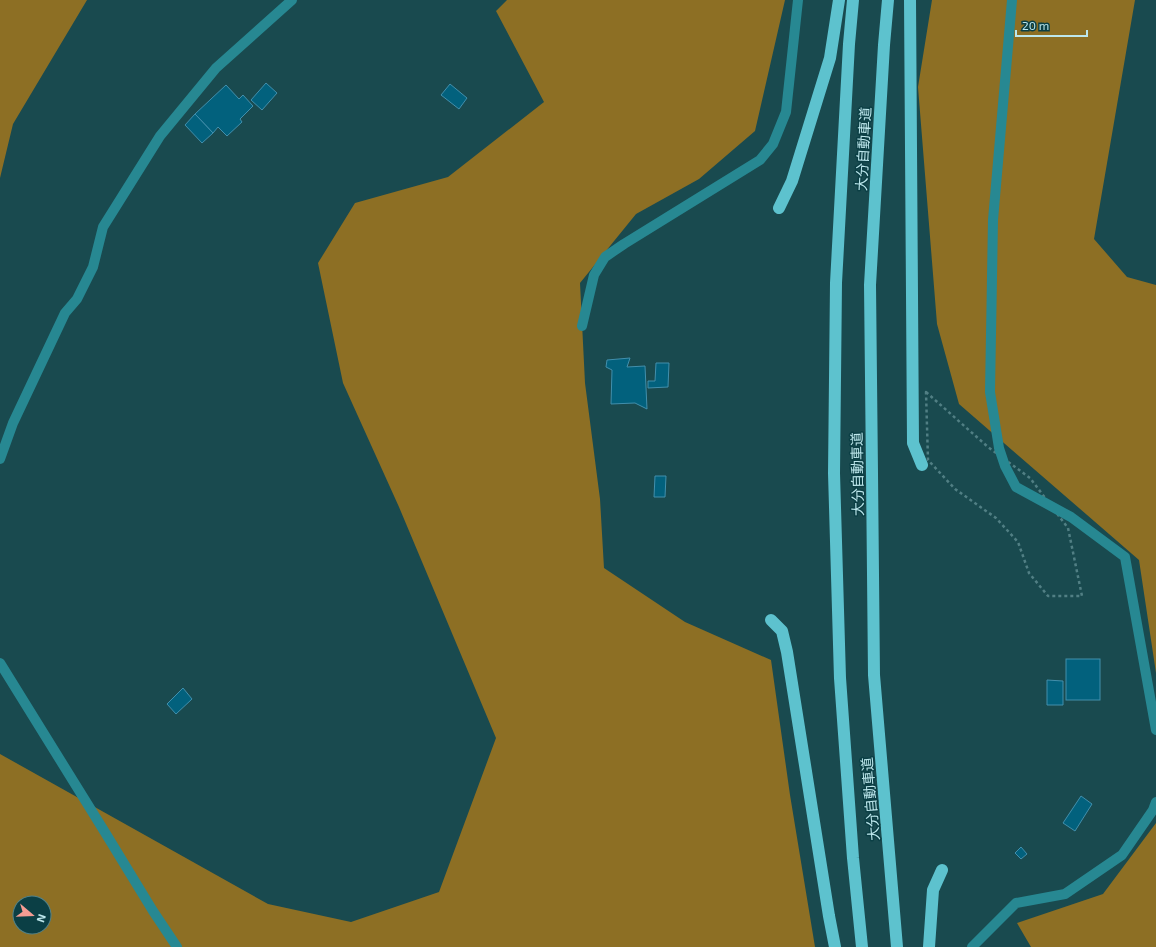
<svg xmlns="http://www.w3.org/2000/svg" width="1156" height="947" viewBox="0 0 1156 947" font-family="'Exo 2','Noto Sans JP',sans-serif">
<style>
.forest{fill:#8d6f24;fill-rule:evenodd}
.building{fill:#02617d;stroke:#428fac}
.lines{fill:none;stroke-linecap:round;stroke-linejoin:round}
.path{stroke:#517f84;stroke-width:2.5;stroke-dasharray:3 3;stroke-linecap:butt}
.minor{stroke:#278892;stroke-width:10}
.highway{stroke:#5dc2ce;stroke-width:12}
.labels{text-anchor:middle;dominant-baseline:central;stroke-width:3;stroke-linejoin:round;paint-order:stroke}
.street-label{font-size:14px;fill:#bde7ec;stroke:#0b3f45}
</style>
<rect width="100%" height="100%" fill="#194a4f"/>
<g class="forest">
<path d="M0,0H87L13,124L0,178Z"/>
<path d="M507,0H785L755,131L699,179L636,214L580,283L585,383L600,499L604,568L685,622L771,660L790,795L815,947H0V754L268,904L351,922L439,892L496,738L399,507L343,383L318,263L355,203L448,177L544,102L496,11ZM20,903H44V927H20Z"/>
<path d="M932,0H1135L1094,239L1127,277L1156,285V673L1139,560L959,404L937,324L918,87Z"/>
<path d="M1156,823V947H1031L1017,923L1103,894Z"/>
</g>
<g class="building">
<path d="M266,83L277,93L262,110L251,100Z"/>
<path d="M450,84L467,98L459,109L441,95Z"/>
<path d="M226,85L239,99L243,95L253,106L240,119L242,122L227,136L218,127L213,133L195,114Z"/>
<path d="M195,114L213,133L202,143L185,125Z"/>
<path d="M630,358L627,367L645,366L647,409L635,403L611,404L612,370L606,367L607,360Z"/>
<path d="M656,363H669L668,387L648,388V381H655Z"/>
<path d="M655,476H666L665,497H654Z"/>
<rect x="1066" y="659" width="34" height="41"/>
<path d="M1047,680L1063,681V705H1047Z"/>
<path d="M183,688L192,699L176,714L167,704Z"/>
<path d="M1081,796L1092,804L1075,831L1063,823Z"/>
<path d="M1021,847L1027,854L1021,859L1015,853Z"/>
</g>
<g class="lines">
<path class="path" d="M926,392L988,447L1030,478L1068,528L1082,596H1048L1029,573L1018,542L996,518L955,489L928,460Z"/>
<g class="minor">
<path d="M1012,0L993,220L990,392L999,448L1005,466L1016,487L1071,517L1125,557L1156,730"/>
<path d="M582,326L594,275L605,257L624,244L760,160L773,144L786,112L798,0"/>
<path d="M0,459L13,423L65,313L77,299L93,267L103,227L160,136L216,68L292,0"/>
<path d="M0,663L106,834L153,911L177,947"/>
<path d="M972,947L1016,903L1065,894L1122,855L1153,810L1156,802"/>
</g>
<g class="highway">
<path d="M853,0L849,44L836,283L834,473L840,678L853,858L862,947"/>
<path d="M888,0L884,45L870,285L872,473L874,675L897,947"/>
<path d="M910,0L913,443L922,465"/>
<path d="M779,208L792,181L830,58L839,0"/>
<path d="M771,620L782,631L787,652L829,916L835,947"/>
<path d="M929,947L933,890L942,870"/>
</g>
</g>
<g class="labels">
<g class="street-label">
<text transform="translate(863 149) rotate(-87)">大分自動車道</text>
<text transform="translate(857 474) rotate(-91)">大分自動車道</text>
<text transform="translate(870 799) rotate(-95)">大分自動車道</text>
</g>
</g>
<g transform="translate(32 915) rotate(109)"><circle r="19" fill="#0b3f45" stroke="#528288"/>
<path d="M0-3L7 15L0 10L-7 15Z" fill="#f59c93"/>
<text y="-6" font-size="11" font-weight="bold" text-anchor="middle" fill="#bde7ec">N</text>
</g>
<path d="M1016 30v6h71v-6" fill="none" stroke="#bde7ec" stroke-width="2"/>
<text x="1022" y="30" font-size="12" fill="#bde7ec" stroke="#0b3f45" stroke-width="3" paint-order="stroke">20 m</text>
</svg>
